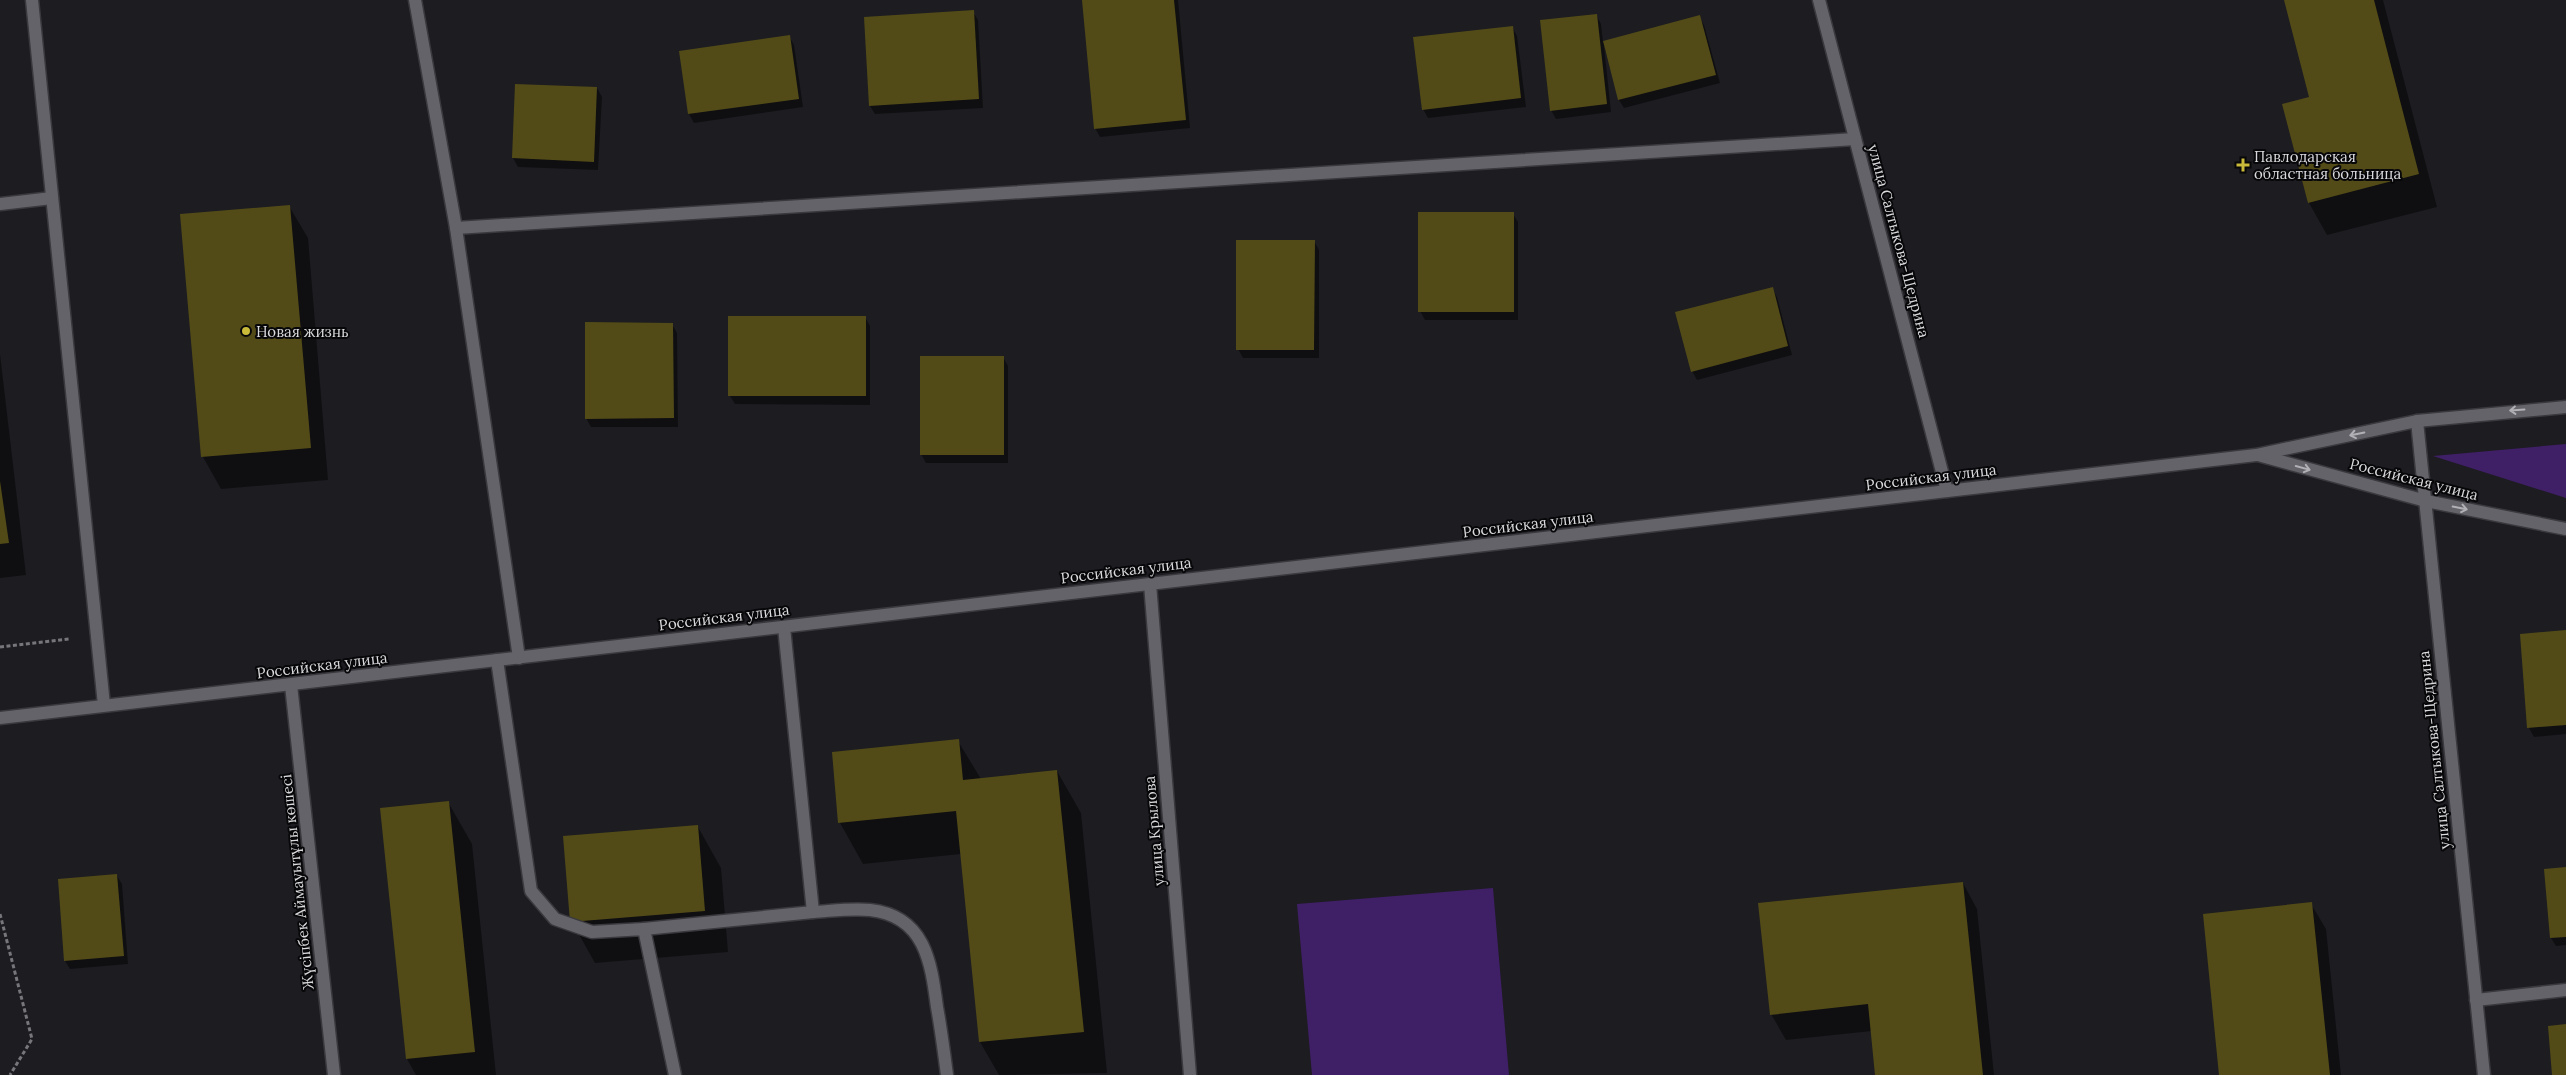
<svg xmlns="http://www.w3.org/2000/svg" width="2566" height="1075" viewBox="0 0 2566 1075" font-family="Lora,serif">
<style>
.green{fill:#3f1f65}
.shadow{fill:#0007}
.building{fill:#524b17}
.lines{fill:none;stroke-linecap:round;stroke-linejoin:round}
.minor-casing{stroke:#3a393d;stroke-width:15}
.path{stroke:#77767a;stroke-width:3;stroke-dasharray:4 2.5;stroke-linecap:butt}
.minor{stroke:#65636a;stroke-width:12}
.oneway{stroke:#b1b0b5}
.poi-dot{fill:#c9ba3a;stroke:#070709;stroke-width:2}
.labels{text-anchor:middle;dominant-baseline:central;stroke-width:4;stroke-linejoin:round;paint-order:stroke}
.poi-label{font-size:15px;fill:#dad9dd;stroke:#070709;text-anchor:start}
.street-label{font-size:15px;fill:#dad9dd;stroke:#070709}
</style>
<rect width="100%" height="100%" fill="#1d1c21"/>
<g class="green">
<path d="M2566,444V498L2433,456Z"/>
<path d="M1493,888L1509,1075H1312L1297,904Z"/>
</g>
<g class="shadow">
<path d="M1083,0H1178L1190,128L1100,137L1095,128Z"/>
<path d="M2286,0H2383L2437,207L2327,235L2309,203L2283,105L2311,98Z"/>
<path d="M973,12L978,20L983,108L875,114L870,106Z"/>
<path d="M1596,15L1601,24L1603,42L1699,17L1704,25L1720,83L1624,108L1619,100L1604,46L1611,112L1556,119L1551,110Z"/>
<path d="M1512,27L1517,36L1526,107L1428,118L1423,109Z"/>
<path d="M789,36L794,45L803,107L694,123L689,114L680,52Z"/>
<path d="M516,85L597,88L602,97L598,170L518,167L513,158Z"/>
<path d="M289,206L308,238L328,480L221,489L203,457L182,215Z"/>
<path d="M1513,214L1518,222V320H1425L1420,311Z"/>
<path d="M1314,241L1319,250V358H1243L1238,349Z"/>
<path d="M1772,288L1777,297L1792,355L1697,380L1692,371Z"/>
<path d="M865,317L870,326V405L735,404L730,396Z"/>
<path d="M672,324L677,333L678,427H591L586,418Z"/>
<path d="M0,354L26,575L0,578Z"/>
<path d="M1003,357L1008,366V463H926L921,454Z"/>
<path d="M2566,631V734L2534,737L2529,728L2521,635Z"/>
<path d="M958,741L981,779L1057,771L1081,813L1107,1073L999,1075L980,1042L961,854L863,864L840,823Z"/>
<path d="M448,802L472,844L496,1075H416L407,1059Z"/>
<path d="M698,827L721,868L728,952L595,963L572,922Z"/>
<path d="M2566,868V945L2556,946L2551,938Z"/>
<path d="M117,876L122,884L128,964L70,969L65,961Z"/>
<path d="M1963,883L1977,909L1994,1075H1876L1872,1031L1786,1040L1771,1014Z"/>
<path d="M2311,904L2326,929L2341,1075H2220Z"/>
</g>
<g class="building">
<path d="M1082,0H1174L1186,120L1094,129Z"/>
<path d="M2284,0H2374L2419,174L2308,203L2282,104L2309,97Z"/>
<path d="M974,10L979,99L869,106L864,17Z"/>
<path d="M1597,14L1607,104L1550,111L1540,20Z"/>
<path d="M1700,15L1716,75L1618,100L1603,41Z"/>
<path d="M1513,26L1521,98L1422,110L1413,37Z"/>
<path d="M790,35L799,99L688,114L679,51Z"/>
<path d="M515,84L597,87L594,162L512,158Z"/>
<path d="M290,205L311,448L201,457L180,214Z"/>
<rect x="1418" y="212" width="96" height="100"/>
<path d="M1236,240H1315L1314,350H1236Z"/>
<path d="M1773,287L1788,346L1691,372L1675,312Z"/>
<rect x="728" y="316" width="138" height="80"/>
<path d="M585,322L673,323L674,418L585,419Z"/>
<rect x="920" y="356" width="84" height="99"/>
<path d="M0,481L9,543L0,544Z"/>
<path d="M2566,630V725L2527,728L2520,634Z"/>
<path d="M959,739L963,780L1057,770L1084,1032L979,1042L956,811L838,823L832,752Z"/>
<path d="M449,801L475,1052L406,1059L380,808Z"/>
<path d="M698,825L705,911L570,922L563,836Z"/>
<path d="M2566,867V937L2550,938L2544,869Z"/>
<path d="M117,874L124,956L64,961L58,879Z"/>
<path d="M1963,882L1983,1075H1875L1868,1004L1770,1015L1758,903Z"/>
<path d="M2312,902L2330,1075H2219L2203,914Z"/>
<path d="M2566,1024V1075H2552L2548,1026Z"/>
</g>
<g class="lines">
<g class="minor-casing">
<g id="minor">
<path d="M32,0L104,705"/>
<path d="M415,0L456,228L519,658"/>
<path d="M1819,0L1947,491"/>
<path d="M0,204L52,198"/>
<path d="M456,228L1855,139"/>
<path d="M2417,421L2484,1075"/>
<path d="M2258,455L2426,501L2566,529"/>
<path d="M1150,584L1190,1075"/>
<path d="M497,660L531,891L555,919L592,932L644,929L675,1075"/>
<path d="M291,685L334,1075"/>
<path d="M0,718L2256,455L2417,421L2566,407"/>
<path d="M813,912C831,911 852,908 870,910C925,916 931,962 937,1007C941,1029 944,1052 947,1075"/>
<path d="M644,929L813,912L784,627"/>
<path d="M2476,1000L2566,990"/>
</g>
</g>
<g class="path">
<path d="M0,647L69,639"/>
<path d="M0,914L32,1039L10,1075"/>
</g>
<use href="#minor" class="minor"/>
</g>
<defs><path id="oneway-shaft" d="M-6 0H5M1.5-3L5.5 0L1.5 3" fill="none" stroke-width="1.6" stroke-linecap="round" stroke-linejoin="round" transform="scale(1.25)"/></defs>
<g class="oneway">
<use href="#oneway-shaft" transform="translate(2517 410) rotate(176)"/>
<use href="#oneway-shaft" transform="translate(2357 434) rotate(168)"/>
<use href="#oneway-shaft" transform="translate(2303 468) rotate(15)"/>
<use href="#oneway-shaft" transform="translate(2460 508) rotate(11)"/>
</g>
<g class="poi-dot">
<path d="M2240.5 157.5h5v5h5v5h-5v5h-5v-5h-5v-5h5z"/>
<circle cx="246" cy="331" r="5"/>
</g>
<g class="labels">
<g class="poi-label">
<text x="2254" y="156">Павлодарская<tspan x="2254" dy="17">областная больница</tspan></text>
<text x="256" y="331">Новая жизнь</text>
</g>
<g class="street-label">
<text transform="translate(1899 241) rotate(75)">улица Салтыкова-Щедрина</text>
<text transform="translate(1931 477) rotate(-7)">Российская улица</text>
<text transform="translate(2414 479) rotate(14)">Российская улица</text>
<text transform="translate(1528 524) rotate(-7)">Российская улица</text>
<text transform="translate(1126 570) rotate(-7)">Российская улица</text>
<text transform="translate(724 617) rotate(-7)">Российская улица</text>
<text transform="translate(322 665) rotate(-7)">Российская улица</text>
<text transform="translate(2434 750) rotate(-96)">улица Салтыкова-Щедрина</text>
<text transform="translate(1154 831) rotate(-95)">улица Крылова</text>
<text transform="translate(297 882) rotate(-96)">Жүсіпбек Аймауытұлы көшесі</text>
</g>
</g>
</svg>
